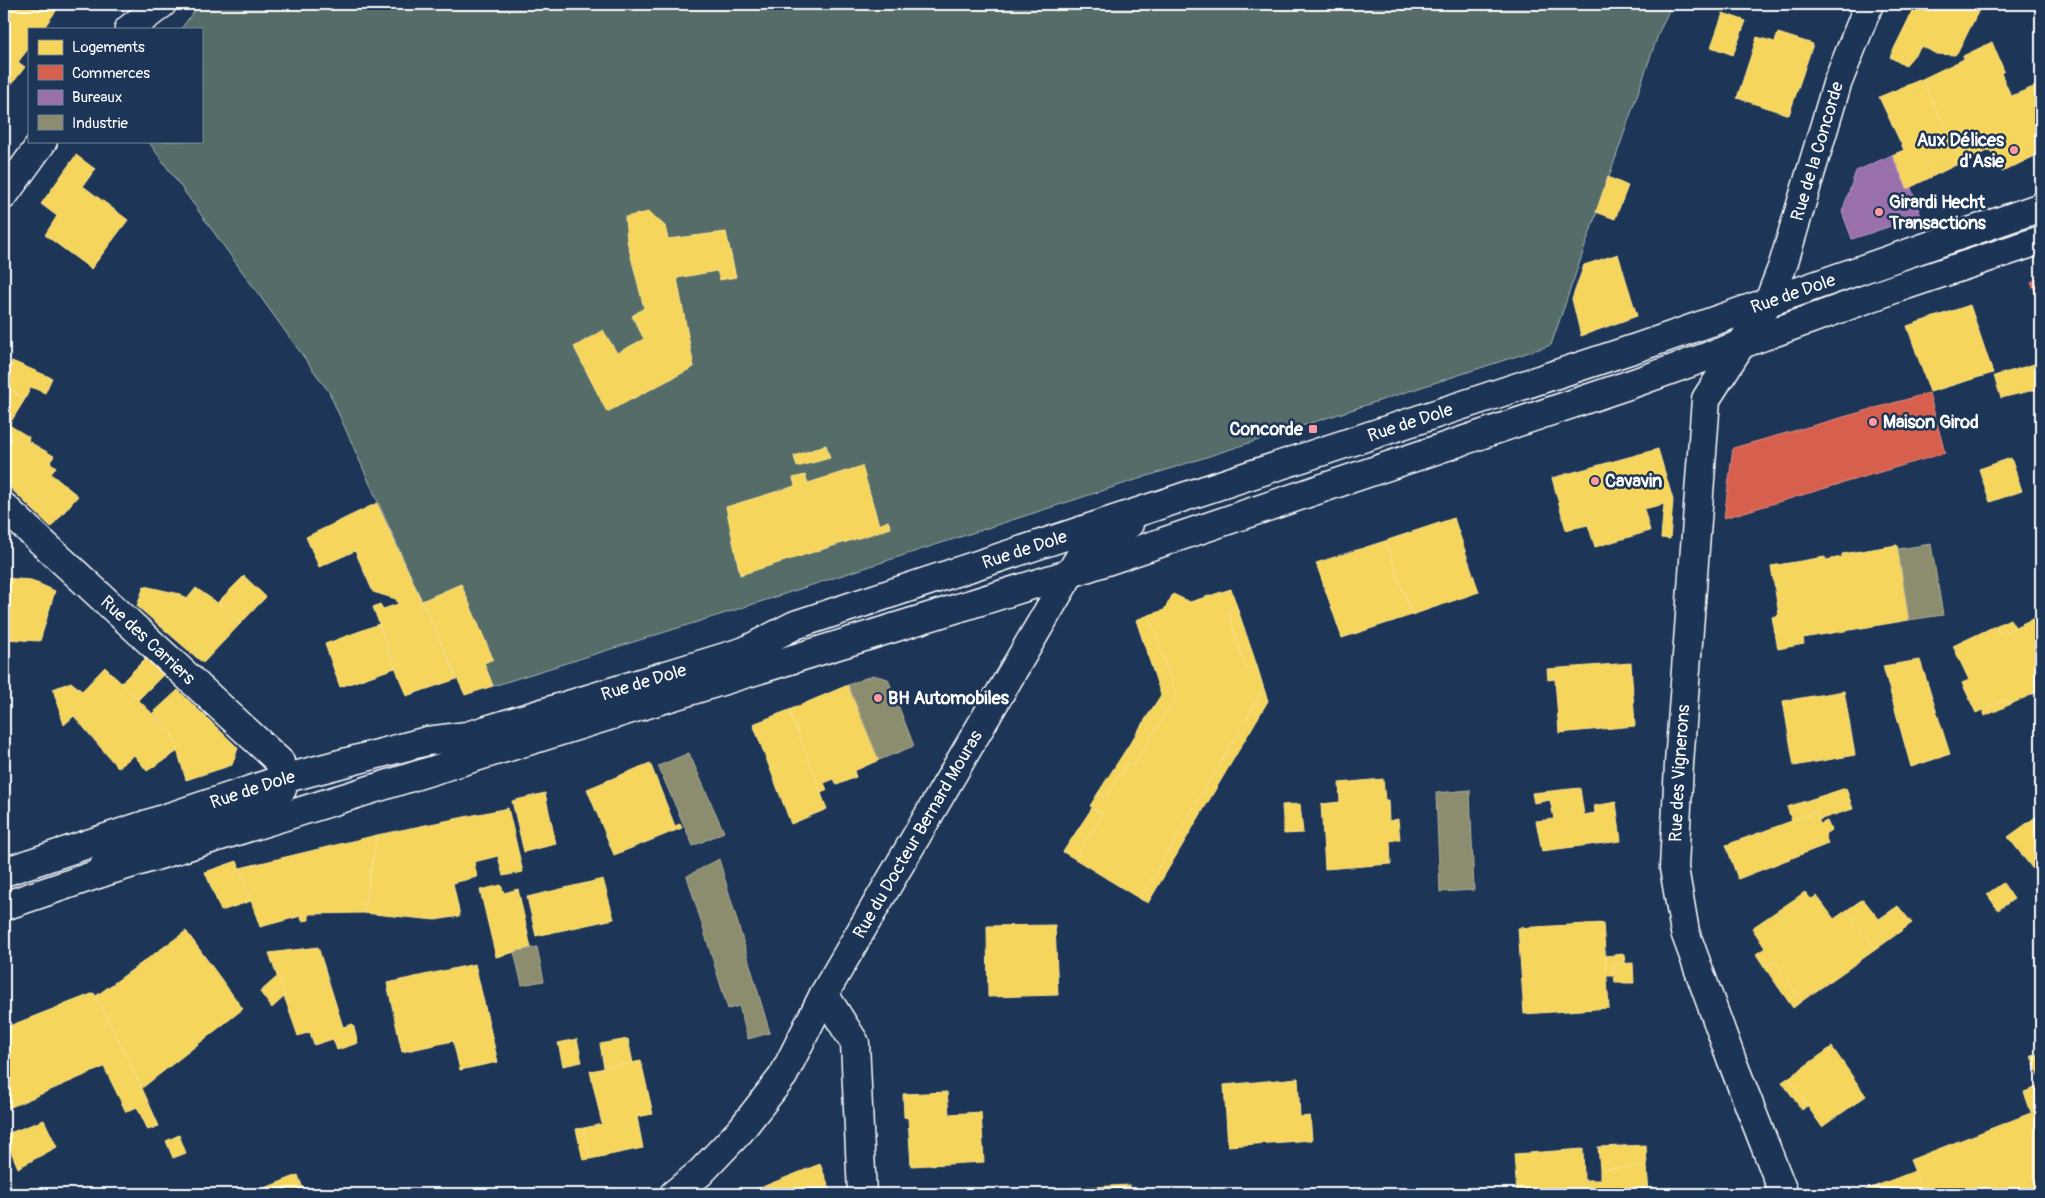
<svg xmlns="http://www.w3.org/2000/svg" width="2045" height="1198" viewBox="0 0 2045 1198" font-family="Pangolin,sans-serif">
<style>
.green{fill:#556c68;stroke:#aab6b4}
.homes{fill:#f6d55c;stroke:#f9e28d}
.shops{fill:#d6604d;stroke:#e29082}
.offices{fill:#9970ab;stroke:#b89bc4}
.industry{fill:#8c8c6e;stroke:#aeae9a}
.lines{fill:none;stroke-linecap:round;stroke-linejoin:round}
.minor-casing{stroke:#fff;stroke-width:31}
.secondary-casing{stroke:#fff;stroke-width:31}
.minor{stroke:#1d3557;stroke-width:28}
.secondary{stroke:#1d3557;stroke-width:28}
.poi-dot{fill:#ff9aa2;stroke:#1d3557;stroke-width:2}
.labels{text-anchor:middle;dominant-baseline:central;stroke-width:5;stroke-linejoin:round;paint-order:stroke}
.poi-label{font-size:18px;font-weight:bold;fill:#fff;stroke:#1d3557;text-anchor:start}
.street-label{font-size:18px;fill:#fff;stroke:#1d3557}
</style>
<rect width="100%" height="100%" fill="#1d3557"/>
<filter id="ink" filterUnits="userSpaceOnUse"><feTurbulence type="fractalNoise" baseFrequency=".02" numOctaves="2"/><feDisplacementMap in="SourceGraphic" scale="10" xChannelSelector="R" yChannelSelector="G"/><feConvolveMatrix kernelMatrix="1 2 1 2 8 2 1 2 1" color-interpolation-filters="sRGB"/></filter>
<g filter="url(#ink)">
<path class="green" d="M199,4H1672L1659,32L1551,345L729,612L493,686L484,663L493,659L461,584L422,601L329,392L148,141H201V29H181Z"/>
<g class="homes">
<path d="M4,4H61L43,29H29V48L18,62L25,67L12,84L4,78Z"/>
<path d="M1916,4H1982L1959,50L1955,55L1936,54L1922,46L1905,66L1890,57Z"/>
<path d="M1723,13L1746,21L1733,55L1711,47Z"/>
<path d="M1778,33L1813,44L1789,115L1737,98L1757,37L1775,42Z"/>
<path d="M1992,42L2004,71L2001,73L2011,96L2041,84V153L2002,172L1990,150L1962,162L1922,79L1964,59L1963,56Z"/>
<path d="M1922,79L1962,162L1907,189L1892,155L1904,150L1879,97Z"/>
<path d="M76,155L95,169L83,186L128,220L91,269L45,235L57,216L41,204Z"/>
<path d="M1608,177L1628,186L1615,219L1596,212Z"/>
<path d="M649,212L665,226L668,239L726,232L736,277L720,280L717,271L677,278L694,367L607,412L574,347L603,330L617,353L644,339L632,316L644,308L627,241L625,217Z"/>
<path d="M1618,254L1637,316L1581,336L1572,299L1584,265Z"/>
<path d="M1970,305L1993,373L1930,392L1907,326Z"/>
<path d="M12,361L52,378L45,393L31,387L25,399L4,386V377Z"/>
<path d="M2041,362V391L2039,392L2038,389L2001,398L1994,376Z"/>
<path d="M4,386L25,399L9,425L29,437L28,441L54,456L50,462L56,467L51,474L78,496L51,527L4,482Z"/>
<path d="M826,445L830,458L797,467L794,456Z"/>
<path d="M1658,449L1673,500L1670,539L1661,538L1664,504L1644,509L1650,531L1595,547L1588,525L1566,530L1552,478Z"/>
<path d="M2011,458L2022,491L1990,502L1979,469Z"/>
<path d="M862,466L879,525L888,521L891,528L740,575L726,507L795,486L793,478L805,475L808,483Z"/>
<path d="M377,503L457,679L406,696L373,607L380,604L383,609L398,604L396,599L373,592L355,551L319,567L306,537Z"/>
<path d="M1454,518L1479,592L1412,615L1385,541Z"/>
<path d="M1385,541L1412,615L1342,638L1316,563Z"/>
<path d="M1897,545L1909,620L1803,638L1804,644L1778,649L1772,617L1779,615L1771,566L1825,557L1826,560L1842,557V554Z"/>
<path d="M244,576L266,597L240,624L218,602Z"/>
<path d="M4,578L31,580L55,591L40,641L4,639Z"/>
<path d="M461,584L493,659L484,663L493,686L465,695L422,601Z"/>
<path d="M144,586L180,594L187,599L196,588L219,604L240,624L203,663L137,606Z"/>
<path d="M1231,589L1237,607L1228,611L1246,669L1257,666L1264,689L1140,899L1075,859L1103,814L1090,806L1098,793L1106,797L1128,762L1134,765L1176,697L1149,615L1164,610L1173,594L1190,602Z"/>
<path d="M1237,607L1257,666L1246,669L1228,611Z"/>
<path d="M1149,615L1176,697L1134,765L1128,762L1106,797L1098,793L1161,695L1136,620Z"/>
<path d="M2041,615V690L2009,705L2006,699L1976,713L1962,683L1969,680L1953,646L1995,626L2000,634Z"/>
<path d="M2010,619L2015,627L2000,634L1995,626Z"/>
<path d="M379,624L395,668L340,687L325,644Z"/>
<path d="M146,658L163,675L138,700L121,683Z"/>
<path d="M1920,660L1950,754L1911,767L1883,666Z"/>
<path d="M1631,663L1635,726L1559,733L1555,679L1548,680L1547,669Z"/>
<path d="M105,667L172,733L178,751L147,771L134,755L118,768L74,716L64,725L53,689L71,682L82,691Z"/>
<path d="M848,685L879,760L854,771L856,777L837,785L834,779L824,783L827,790L821,793L789,710Z"/>
<path d="M1264,689L1268,701L1148,903L1140,899Z"/>
<path d="M178,690L238,748L232,765L186,780L172,733L153,713Z"/>
<path d="M1844,691L1855,755L1794,766L1783,701Z"/>
<path d="M2006,699L2009,705L1985,716L1983,710Z"/>
<path d="M789,710L827,809L791,824L753,724Z"/>
<path d="M650,763L675,826L680,824L682,828L614,855L587,789Z"/>
<path d="M1383,779L1385,800H1388L1389,821L1398,819L1400,839L1390,841L1391,864L1325,869L1321,804L1340,802L1339,783Z"/>
<path d="M1580,788L1584,815L1595,813L1594,806L1616,802L1621,841L1542,851L1536,821L1554,819L1550,800L1534,803L1532,793Z"/>
<path d="M1846,788L1853,809L1818,820L1816,812L1792,821L1787,807Z"/>
<path d="M545,793L556,844L524,852L512,801Z"/>
<path d="M1300,804L1303,833L1284,834L1282,805Z"/>
<path d="M508,808L523,872L503,876L498,856L474,862L477,877L453,883L460,916L435,920L363,913L377,835Z"/>
<path d="M1092,808L1103,814L1075,859L1063,852Z"/>
<path d="M1816,812L1820,824L1827,821L1831,830L1825,834L1828,844L1738,879L1726,845Z"/>
<path d="M2041,813V876L2039,877L2008,837Z"/>
<path d="M377,835L363,913L309,914V920L302,921L301,916L260,927L240,868Z"/>
<path d="M237,861L251,901L221,911L205,872Z"/>
<path d="M603,879L614,919L536,936L527,897Z"/>
<path d="M2003,883L2014,899L1998,910L1987,894Z"/>
<path d="M501,885L504,893L518,889L531,948L496,957L480,890Z"/>
<path d="M1805,892L1811,899L1817,896L1834,919L1847,910L1875,950L1802,1001L1775,961L1765,968L1756,954L1765,948L1752,928Z"/>
<path d="M1863,899L1879,919L1898,906L1912,923L1875,950L1847,910Z"/>
<path d="M1603,923L1609,1008L1524,1014L1518,928Z"/>
<path d="M1055,925L1058,995L988,997L987,926Z"/>
<path d="M186,931L243,1009L142,1088L96,996Z"/>
<path d="M318,947L343,1027L353,1024L358,1043L337,1050L333,1039L314,1045L310,1032L298,1036L269,953Z"/>
<path d="M1624,954L1625,964H1613L1614,976H1607L1605,956Z"/>
<path d="M1775,961L1802,1001L1793,1008L1765,968Z"/>
<path d="M1633,963L1634,983H1615L1613,964Z"/>
<path d="M475,964L498,1062L460,1070L453,1041L402,1052L387,983Z"/>
<path d="M278,976L285,996L272,1008L260,992Z"/>
<path d="M94,993L142,1088L159,1126L148,1130L137,1107L126,1112L104,1067L4,1110V1028Z"/>
<path d="M577,1039L582,1062L563,1066L558,1043Z"/>
<path d="M628,1039L633,1063L604,1068L600,1044Z"/>
<path d="M1832,1047L1866,1096L1822,1127L1788,1078Z"/>
<path d="M2041,1053V1082L2031,1056Z"/>
<path d="M641,1061L653,1114L637,1117L643,1148L590,1159L584,1128L602,1124L590,1071Z"/>
<path d="M1298,1078L1300,1117L1310,1116L1312,1140L1228,1146L1224,1085Z"/>
<path d="M1788,1078L1808,1105L1802,1110L1782,1082Z"/>
<path d="M2041,1086V1109L2031,1112L2024,1092Z"/>
<path d="M947,1092L949,1114L981,1112L984,1162L911,1166L908,1118L904,1117L903,1094Z"/>
<path d="M2041,1109V1194H1924L1910,1160Z"/>
<path d="M44,1120L57,1147L18,1168L4,1135Z"/>
<path d="M584,1128L590,1159L583,1160L576,1129Z"/>
<path d="M179,1135L186,1153L173,1158L166,1141Z"/>
<path d="M1646,1145L1647,1166L1600,1169L1598,1147Z"/>
<path d="M1583,1149L1584,1180H1600V1169L1647,1166L1649,1194H1517L1514,1154Z"/>
<path d="M820,1164L832,1194H759L757,1189Z"/>
<path d="M1915,1171L1924,1194H1855Z"/>
<path d="M298,1175L305,1194H258L257,1191Z"/>
<path d="M1130,1185V1194H1072V1188Z"/>
</g>
<g class="shops">
<path d="M2041,278V306L2031,282Z"/>
<path d="M1929,393L1945,453L1724,518L1733,448Z"/>
</g>
<path class="offices" d="M1892,155L1907,189L1911,188L1921,216L1852,239L1842,212L1856,171Z"/>
<g class="industry">
<path d="M1931,544L1943,615L1909,620L1898,549Z"/>
<path d="M873,675L888,679L914,746L879,760L848,685Z"/>
<path d="M689,753L724,832L693,846L658,766Z"/>
<path d="M1470,790L1474,890L1440,892L1436,793Z"/>
<path d="M719,859L770,1033L748,1039L739,1006L728,1009L687,876Z"/>
<path d="M537,947L544,981L522,985L514,952Z"/>
</g>
<g class="lines">
<g class="minor-casing">
<g id="minor">
<path d="M129,29L162,4"/>
<path d="M4,195L43,141"/>
<path id="s1" d="M4,507L280,762L282,789L268,804L108,856L101,873"/>
<path d="M824,994L855,1043L862,1194"/>
<path id="s2" d="M674,1194L700,1173L740,1131L783,1076L824,994L1082,553L1099,538L1129,524"/>
<path id="s3" d="M1784,1194L1732,1061L1685,932L1674,868L1679,764L1706,399L1769,301L1783,265L1837,84L1869,4"/>
</g>
</g>
<g class="secondary-casing">
<g id="secondary">
<path id="s4" d="M4,872L283,779L427,741L467,736L745,651L795,625L1639,347L2041,207"/>
<path d="M4,906L101,873L1071,573L1637,382L1897,288L2041,240"/>
</g>
</g>
<use href="#minor" class="minor"/>
<use href="#secondary" class="secondary"/>
</g>
</g>
<g class="poi-dot">
<circle cx="2014" cy="150" r="5"/>
<circle cx="1879" cy="212" r="5"/>
<circle cx="1873" cy="422" r="5"/>
<rect x="1308" y="424" width="10" height="10" rx="2.5"/>
<circle cx="1595" cy="481" r="5"/>
<circle cx="878" cy="698" r="5"/>
</g>
<g class="labels">
<g class="poi-label">
<text x="2004" y="140" text-anchor="end">Aux Délices<tspan x="2004" dy="21">d'Asie</tspan></text>
<text x="1889" y="202">Girardi Hecht<tspan x="1889" dy="21">Transactions</tspan></text>
<text x="1883" y="422">Maison Girod</text>
<text x="1303" y="429" text-anchor="end">Concorde</text>
<text x="1605" y="481">Cavavin</text>
<text x="888" y="698">BH Automobiles</text>
</g>
<g class="street-label">
<text stroke="none"><textPath href="#s3" startOffset="1089">Rue de la Concorde</textPath></text>
<text stroke="none"><textPath href="#s4" startOffset="1882">Rue de Dole</textPath></text>
<text stroke="none"><textPath href="#s4" startOffset="1478">Rue de Dole</textPath></text>
<text stroke="none"><textPath href="#s4" startOffset="1072">Rue de Dole</textPath></text>
<text stroke="none"><textPath href="#s1" startOffset="196">Rue des Carriers</textPath></text>
<text stroke="none"><textPath href="#s4" startOffset="668">Rue de Dole</textPath></text>
<text stroke="none"><textPath href="#s3" startOffset="440">Rue des Vignerons</textPath></text>
<text stroke="none"><textPath href="#s4" startOffset="262">Rue de Dole</textPath></text>
<text stroke="none"><textPath href="#s2" startOffset="438">Rue du Docteur Bernard Mouras</textPath></text>
</g>
</g>
<rect width="2045" height="1198" fill="none" stroke="#1d3557" stroke-width="20"/>
<rect x="10" y="10" width="2025" height="1178" fill="none" stroke="#fff" stroke-width="2" filter="url(#ink)"/>
<rect x="28" y="28" width="175" height="115" fill="#1d3557" stroke="#77869a"/>
<rect x="38" y="40" width="25" height="15" fill="#f6d55c" stroke="#77869a"/>
<text x="72" y="52" font-size="15" fill="#ffffff">Logements</text>
<rect x="38" y="65" width="25" height="15" fill="#d6604d" stroke="#77869a"/>
<text x="72" y="78" font-size="15" fill="#ffffff">Commerces</text>
<rect x="38" y="90" width="25" height="15" fill="#9970ab" stroke="#77869a"/>
<text x="72" y="102" font-size="15" fill="#ffffff">Bureaux</text>
<rect x="38" y="115" width="25" height="15" fill="#8c8c6e" stroke="#77869a"/>
<text x="72" y="128" font-size="15" fill="#ffffff">Industrie</text>
</svg>
